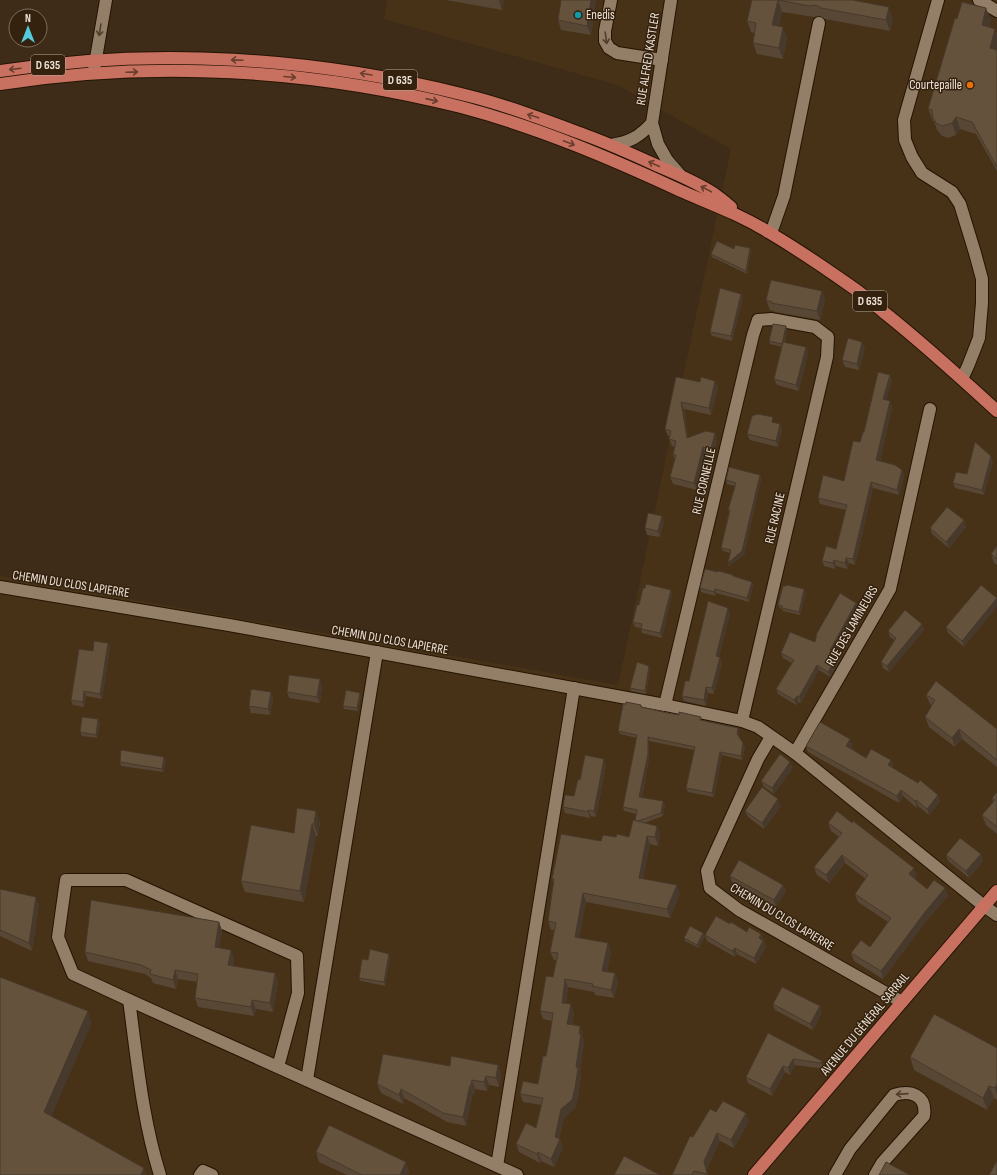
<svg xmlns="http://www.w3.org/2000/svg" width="997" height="1175" viewBox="0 0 997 1175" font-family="'Sofia Sans Condensed',sans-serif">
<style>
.built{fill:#473117}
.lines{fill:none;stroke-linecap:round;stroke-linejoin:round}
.minor-casing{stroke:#241402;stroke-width:14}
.major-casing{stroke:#241402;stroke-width:14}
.minor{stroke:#937e68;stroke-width:12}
.major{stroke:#c97161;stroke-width:12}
.wall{fill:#574734}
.shaded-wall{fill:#47392b}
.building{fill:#65523d;stroke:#47392b}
.oneway{stroke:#503e2a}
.oneway2{stroke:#683e2c}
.culture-dot{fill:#0f9aa8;stroke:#34220f;stroke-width:1.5}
.food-dot{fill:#e8710a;stroke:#34220f;stroke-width:1.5}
.labels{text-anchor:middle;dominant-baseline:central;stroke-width:3;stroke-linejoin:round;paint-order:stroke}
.shield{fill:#34220f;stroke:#b6a89a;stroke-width:1}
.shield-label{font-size:12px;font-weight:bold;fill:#ede2d6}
.poi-label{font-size:13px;fill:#ede2d6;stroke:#34220f;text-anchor:start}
.street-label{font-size:13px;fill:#ede2d6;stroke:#34220f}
</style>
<rect width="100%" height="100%" fill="#3e2c19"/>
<path class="built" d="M387,0H997V1175H0V576L618,685L731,149L617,85L384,19Z"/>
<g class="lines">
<g class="minor-casing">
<g id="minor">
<path d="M611,0L605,31V41L609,48L617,53L662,60"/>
<path d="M671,0L652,123L658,144L667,160L680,175"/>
<path d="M938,0L904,120L905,140L912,157L922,173L952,192L960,204L975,253L982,279V303L979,338L968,366L962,379"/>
<path d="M979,0L997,11"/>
<path d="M94,70L106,0"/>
<path d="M611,145C630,142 639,137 652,123"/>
<path d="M771,233L784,196L819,23"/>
<path d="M0,587L229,625L665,705L742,721L758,727L795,753L984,906L997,915"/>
<path d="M665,705L753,335L758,320L771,319L815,327L828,337L827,357L742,721"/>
<path d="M771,737L758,759L707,871L710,888L739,910L902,1002"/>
<path d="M795,753L890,589L930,409"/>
<path d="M129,1000C137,1058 142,1118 160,1175"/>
<path d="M278,1067L298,993L297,956L126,880H66L58,937L73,974L129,1000L517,1175"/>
<path d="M307,1080L377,652"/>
<path d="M497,1166L574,688"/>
<path d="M200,1175L203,1171L212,1175"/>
<path d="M835,1175L850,1149L894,1095C911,1090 927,1095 924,1116L882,1163L875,1175"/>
</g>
</g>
<g class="major-casing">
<g id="major">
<path d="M0,71C154,47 314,57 465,95C506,105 545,120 585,135C610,144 634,155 658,166C677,174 696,182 713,193C719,197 725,202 731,207"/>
<path d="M0,84C153,60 311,69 461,107C537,127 610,158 681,191C711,204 741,215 770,233C797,249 825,268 852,287C864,295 875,305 886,314C925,345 961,378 997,411"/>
<path d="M754,1175L997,891"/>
</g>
</g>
<use href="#minor" class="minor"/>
<use href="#major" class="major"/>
</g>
<g class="wall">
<path d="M446,0H504L502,10Z"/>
<path d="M596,0L591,35L561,30L558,20Z"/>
<path d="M752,0H852L893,18L890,31L825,19L820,16L814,17L782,12L779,26L787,38L783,59L757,54L753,43L754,33L751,32L747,21Z"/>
<path d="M957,19L991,20L989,27L995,29L997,35V171L976,134L960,129L956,135L948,138L942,136L937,130L934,121H933L928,109Z"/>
<path d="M750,248L751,251L747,274L712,257L711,254L734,249Z"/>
<path d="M822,291L825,300L820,320L775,312L774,311L770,310L766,300Z"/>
<path d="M741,294L743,298L732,341L712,336L710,332Z"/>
<path d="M786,326L787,330L785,342L806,347L808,353L799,391L777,385L774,379L782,347L770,344L769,341Z"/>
<path d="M865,348L859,370L845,367L842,360Z"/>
<path d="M890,375L892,381L886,400L890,401L892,407L880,461L902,470L904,475L899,495L873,488L855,565L849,563L847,569L836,566L835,569L824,566L822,561L836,549L846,510L820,504L818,498L844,481L860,442Z"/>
<path d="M676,377L700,382L715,381L718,388L711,415L684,409L688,437L717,440L713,456L705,454L697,490L673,484L670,477L675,459L673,455L675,447L672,446L669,439L670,436H668L665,429Z"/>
<path d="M774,422L780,424L782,430L778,447L750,440L747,434Z"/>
<path d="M993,461L984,495L955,488L953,483L967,474Z"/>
<path d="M760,475L761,479L744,555L729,566L728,563L730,553L723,551L721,548L729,512L728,510L735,486L727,484L726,480Z"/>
<path d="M964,520L966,527L949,548L932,534L930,528Z"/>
<path d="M664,522L660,537L647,535L645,528Z"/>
<path d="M997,546V565L994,563L991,554Z"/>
<path d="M734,577L752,582L753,586L749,602L716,593L715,596L701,592L700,588Z"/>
<path d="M645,588L671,590L672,595L662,638L642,633L641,628L635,627L633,622Z"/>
<path d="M806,592L800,615L783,611L782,609L780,608L778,605Z"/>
<path d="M997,598L964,647L948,633L946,627Z"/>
<path d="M856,603L858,608L833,652L840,660L830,677L819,670L801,703L799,702L796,705L778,694L776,689L792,663L783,658L781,653L815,642Z"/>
<path d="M730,614L719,657L722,663L714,694L708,693L706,706L684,701L682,696L689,681Z"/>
<path d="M922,624L924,630L889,672L883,668L881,662L894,640L890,637L888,631Z"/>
<path d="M108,643L110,648L102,699L86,696L84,707L73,705L71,700L93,651Z"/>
<path d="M650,669L646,694L631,691L630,688Z"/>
<path d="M322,686L320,703L289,698L287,692Z"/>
<path d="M271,692L273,698L270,715L251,713L249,706Z"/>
<path d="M926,695L997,729V767L962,739L955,747L929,727L925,717L932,706L930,704Z"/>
<path d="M361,696L358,711L344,709L343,706Z"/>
<path d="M626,704L641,705L642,707L738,728L739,732L738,736L745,747L742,760L722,755L714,797L688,792L686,788L694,750L649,741V758L642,798L665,805L663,816L645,823L657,826L660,834L658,846L650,844L643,879L677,885L680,894L670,918L586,902L579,938L608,943L611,952L607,972L615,973L618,982L614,998L595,995L594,992L568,987L566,1003L574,1013L572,1024L580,1026L583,1034V1038L584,1042L580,1072L581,1076L578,1097L575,1108L564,1118L559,1139H560L563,1148L554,1167L541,1161L540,1163L519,1152L516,1144L536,1128L541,1105L523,1102L520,1094L538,1084L546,1056L552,1021L543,1019L540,1011L553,977L556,960H554L550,952L554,930H551L548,921L554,884L552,879L601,841L616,837H629L635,821L636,814L624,811L623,807L637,738L620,734L618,731Z"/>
<path d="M98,719L100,722L97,738L82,736L80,732Z"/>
<path d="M850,739L852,746L851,748L866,758L891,760L893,766L892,768L938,795L940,802L929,815L918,806L917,808L903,796L899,803L808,752L806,746Z"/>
<path d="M166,760L163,772L121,766L120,762Z"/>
<path d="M790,762L793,768L774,794L764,787L761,781Z"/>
<path d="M606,765L596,817L591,816L590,818L565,813L563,807L574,796L580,780Z"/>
<path d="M997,792V834L986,825L982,815L993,802L992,798Z"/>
<path d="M781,806L764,829L748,817L745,811Z"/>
<path d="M297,808L320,822L318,836H316L304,902L245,892L241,881L294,833Z"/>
<path d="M828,823L917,875L914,879L927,889L945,888L948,896L927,920L883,979L854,961L851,953L870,947L888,922L858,902L855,894L866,879L845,863L829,883L817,875L814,867L839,837L831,831Z"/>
<path d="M981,854L983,861L969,878L948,861L946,855Z"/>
<path d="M730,876L783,885L786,891L776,907L732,882Z"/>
<path d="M0,889L39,905L32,951L0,936Z"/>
<path d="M219,922L222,931L219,948L231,950L234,959L233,966L275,973L278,982L273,1012L256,1009L254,1016L198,1007L195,998L197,982L178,979L176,989L153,983L151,978L145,974L88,961L85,952Z"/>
<path d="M730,924L747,932L761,934L766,947L756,964L737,954L735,957L707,941L705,935Z"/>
<path d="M703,933L705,936L699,948L685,941L684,938Z"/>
<path d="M390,957L385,986L361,981L359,978Z"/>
<path d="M773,1004L822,1012L813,1030L775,1010Z"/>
<path d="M768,1033L822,1061L824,1067V1069L795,1065L790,1075L785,1072L772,1096L748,1083L746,1077Z"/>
<path d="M997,1048V1100L994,1098L987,1110L914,1070L910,1057Z"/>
<path d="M498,1065L501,1074L499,1087L489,1085L487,1091L475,1089L474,1095L473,1094L466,1126L447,1122L404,1098L403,1104L381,1093L377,1084L450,1066Z"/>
<path d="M716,1112L749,1121L734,1148L720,1141L707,1169L708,1175H672L693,1137Z"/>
<path d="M316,1152L406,1162L409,1172L408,1175H347L319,1162Z"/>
</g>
<g class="shaded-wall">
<path d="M499,0H504L502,10L499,1Z"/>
<path d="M591,0H596L591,35L587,26Z"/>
<path d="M778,0L782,12L777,36L772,25Z"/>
<path d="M889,7L893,18L890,31L886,20Z"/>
<path d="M986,8L991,20L986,37L982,25Z"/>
<path d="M783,27L787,38L783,59L779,48Z"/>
<path d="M995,29L997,35V50L990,48Z"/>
<path d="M956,117L960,129L956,135L952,123Z"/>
<path d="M750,248L751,251L747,274L746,271Z"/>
<path d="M822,291L825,300L820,320L817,311Z"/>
<path d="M741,294L743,298L732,341L731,336Z"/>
<path d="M786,326L787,330L783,347L782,344Z"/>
<path d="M862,342L865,348L859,370L857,364Z"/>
<path d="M806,347L808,353L799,391L796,385Z"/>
<path d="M890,375L892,381L885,405L883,399Z"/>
<path d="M715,381L718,388L711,415L709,408Z"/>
<path d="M890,401L892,407L879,466L876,460Z"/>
<path d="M681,402L684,409L689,444L687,438Z"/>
<path d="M780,424L782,430L778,447L776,441Z"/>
<path d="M715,433L717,440L713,456L711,449Z"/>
<path d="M703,447L705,454L697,490L694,483Z"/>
<path d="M991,456L993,461L984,495L982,490Z"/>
<path d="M902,470L904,475L899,495L897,490Z"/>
<path d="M760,475L761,479L744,555L729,566L728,563Z"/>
<path d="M871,482L873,488L855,565L853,559Z"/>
<path d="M662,516L664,522L660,537L658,531Z"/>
<path d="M964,520L966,527L949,548L946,542Z"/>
<path d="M846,558L849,563L847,569L845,563Z"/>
<path d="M834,560L836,566L835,569L833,563Z"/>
<path d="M752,582L753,586L749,602L747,598Z"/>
<path d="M715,589L716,593L715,596L714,592Z"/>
<path d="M804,589L806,592L800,615L799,612Z"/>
<path d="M671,590L672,595L662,638L660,633Z"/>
<path d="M997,598V607L964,647L962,641Z"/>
<path d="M856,603L858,608L832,655L830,650Z"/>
<path d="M728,608L730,614L718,661L716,656Z"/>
<path d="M922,624L924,630L889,672L887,666Z"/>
<path d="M108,643L110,648L102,699L100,694Z"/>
<path d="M838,655L840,660L830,677L828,672Z"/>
<path d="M720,657L722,663L714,694L712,688Z"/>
<path d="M817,665L819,670L801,703L799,697Z"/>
<path d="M649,666L650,669L646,694L645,691Z"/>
<path d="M320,679L322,686L320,703L317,697Z"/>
<path d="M706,687L708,693L706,706L704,700Z"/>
<path d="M84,691L86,696L84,707L83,702Z"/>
<path d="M271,692L273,698L270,715L268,709Z"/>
<path d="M360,693L361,696L358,711L357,708Z"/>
<path d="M797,696L799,702L796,705L794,700Z"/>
<path d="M98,719L100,722L97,738L96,735Z"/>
<path d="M738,728L739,732L738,738L737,734Z"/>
<path d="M959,729L962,739L955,747L952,738Z"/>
<path d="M648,737L649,741V758L641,801L639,797Z"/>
<path d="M850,739L852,746L849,752L846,746Z"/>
<path d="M743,743L745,747L742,760L741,756Z"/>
<path d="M720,752L722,755L714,797L712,793Z"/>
<path d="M164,757L166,760L163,772L162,769Z"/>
<path d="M604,759L606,765L596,817L594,811Z"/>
<path d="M891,760L893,766L890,772L888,765Z"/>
<path d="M790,762L793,768L774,794L772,788Z"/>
<path d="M901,790L903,796L899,803L897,796Z"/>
<path d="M938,795L940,802L929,815L927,809Z"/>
<path d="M778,799L781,806L764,829L762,823Z"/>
<path d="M916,800L918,806L917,808L915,801Z"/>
<path d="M663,801L665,805L663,816L661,813Z"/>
<path d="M588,810L591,816L590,818L588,812Z"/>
<path d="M316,811L320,822L318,836L314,824Z"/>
<path d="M312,824L316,836L304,902L300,891Z"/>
<path d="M657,826L660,834L658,846L655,837Z"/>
<path d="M647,836L650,844L642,887L639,878Z"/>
<path d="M981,854L983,861L969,878L966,871Z"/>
<path d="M842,855L845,863L829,883L826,875Z"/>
<path d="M914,868L917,875L911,882L909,874Z"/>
<path d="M677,885L680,894L670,918L667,909Z"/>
<path d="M783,885L786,891L776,907L774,900Z"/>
<path d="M945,888L948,896L927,920L883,979L881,971L925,912Z"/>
<path d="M583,893L586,902L578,945L575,937Z"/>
<path d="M36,897L39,905L32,951L29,943Z"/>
<path d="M219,922L222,931L218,956L215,947Z"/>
<path d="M703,933L705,936L699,948L697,945Z"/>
<path d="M761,934L763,940L761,944L759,938Z"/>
<path d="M763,941L766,947L756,964L754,958Z"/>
<path d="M608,943L611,952L606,979L602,971Z"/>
<path d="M735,948L737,954L735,957L732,951Z"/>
<path d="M231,950L234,959L231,974L228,965Z"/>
<path d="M389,954L390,957L385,986L384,982Z"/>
<path d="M175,970L178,979L176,989L173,980Z"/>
<path d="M275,973L278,982L273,1012L270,1003Z"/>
<path d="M615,973L618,982L614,998L611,990Z"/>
<path d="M565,979L568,987L565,1011L562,1003Z"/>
<path d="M252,1000L256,1009L254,1016L251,1007Z"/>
<path d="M571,1004L574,1013L570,1032L567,1024Z"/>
<path d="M820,1006L822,1012L813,1030L810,1024Z"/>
<path d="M88,1011L92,1023L48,1124L44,1112Z"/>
<path d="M580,1026L583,1034V1038L584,1042L580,1072L581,1076L578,1097L575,1108L564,1118L558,1144L560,1139L563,1148L554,1167L551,1159L555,1137L561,1109L576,1067L579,1034Z"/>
<path d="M793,1059L795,1065L790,1075L788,1068Z"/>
<path d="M822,1061L824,1067V1069L821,1063Z"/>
<path d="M498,1065L501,1074L499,1087L496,1078Z"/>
<path d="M783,1066L785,1072L772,1096L770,1089Z"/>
<path d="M486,1076L489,1085L487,1091L484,1082Z"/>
<path d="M472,1080L475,1089L474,1095L471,1086Z"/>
<path d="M997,1084V1095L995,1088Z"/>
<path d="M470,1085L473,1094L466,1126L463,1117Z"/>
<path d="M989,1086L994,1098L987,1110L983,1098Z"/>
<path d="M401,1089L404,1098L403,1104L399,1095Z"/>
<path d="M746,1113L749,1121L734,1148L731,1140Z"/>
<path d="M717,1133L720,1141L707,1169L708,1175L704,1161Z"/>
<path d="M538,1152L541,1161L540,1163L537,1154Z"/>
<path d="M406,1162L409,1172L408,1175H400Z"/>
<path d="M144,1168L147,1175H141Z"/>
</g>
<g class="building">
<path d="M561,0H591L587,26L558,20Z"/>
<path d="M752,0H852L889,7L886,20L821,8L816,5L810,6L778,0L772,25L783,27L779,48L753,43L756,23L747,21Z"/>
<path d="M962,2L986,8L982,25L995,29L990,48L997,50V167L972,122L956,117L952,123L943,126L937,124L933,118L932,110L928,109L955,18L957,19Z"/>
<path d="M717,241L734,249L735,245L750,248L746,271L711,254Z"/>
<path d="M771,280L822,291L817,311L771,303L772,302L766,300Z"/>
<path d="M720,288L741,294L731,336L710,332Z"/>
<path d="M773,324L786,326L782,344L769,341Z"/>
<path d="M848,338L862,342L857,364L842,360Z"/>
<path d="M783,342L806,347L796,385L774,379Z"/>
<path d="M878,372L890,375L883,399L890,401L876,460L895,465L902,470L897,490L871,482L853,559L846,558L845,563L834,560L833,563L822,561L826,546L836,549L847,505L818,498L823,475L844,481L853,441L860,442L863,432H864Z"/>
<path d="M676,377L700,382L701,377L715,381L709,408L681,402L687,438L706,431L715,433L711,449L703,447L694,483L670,477L676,455H673L676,441L669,439L671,431L665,429Z"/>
<path d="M758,414L773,417L772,422L780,424L776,441L747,434L752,416Z"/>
<path d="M975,442L991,456L982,490L953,483L956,472L967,474Z"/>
<path d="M729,467L760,475L742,551L728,563L731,550L721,548L730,510H728L736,483L726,480Z"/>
<path d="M947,507L964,520L946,542L930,528Z"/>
<path d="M648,513L662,516L658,531L645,528Z"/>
<path d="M997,546V559L991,554Z"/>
<path d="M705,569L718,572L719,571L733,575V576L752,582L747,598L715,589L714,592L700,588Z"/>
<path d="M646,584L671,590L660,633L641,629L642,624L633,622L637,605H639L643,588H645Z"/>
<path d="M787,585L804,589L799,612L782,608V606L778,605L783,586H786Z"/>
<path d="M981,585L997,598L962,641L946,627Z"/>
<path d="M840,593L856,603L830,650L838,655L828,672L817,665L799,697L797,696L794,700L776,689L794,660L781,653L790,632L815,642L817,633Z"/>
<path d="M708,601L728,608L716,656L720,657L712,688L706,687L704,700L682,696L685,681H689Z"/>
<path d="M905,610L922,624L887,666L881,662L896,638L888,631Z"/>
<path d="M94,641L108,643L100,694L84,691L83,702L71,700L79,649L93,651Z"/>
<path d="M637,662L649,666L645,691L630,688Z"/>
<path d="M289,675L320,679L317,697L287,692Z"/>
<path d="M936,681L997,729V760L959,729L952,738L925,717L935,700L926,695Z"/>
<path d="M251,689L271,692L268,709L249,706Z"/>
<path d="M346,690L360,693L357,708L343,706Z"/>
<path d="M626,702L641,705V707L663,712L679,715V712L701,717L700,720L738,728L737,734L743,743L741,756L720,752L712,793L686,788L695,747L648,737V754L639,797L663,801L661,813L638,821H635L637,810L623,807L637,735L618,731L623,704H626Z"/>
<path d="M82,717L98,719L96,735L80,732Z"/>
<path d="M820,722L850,739L846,746L866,758L871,749L891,760L888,765L918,783L920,780L938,795L927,809L916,800L915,801L901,790L897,796L806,746Z"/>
<path d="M121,750L164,757L162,769L120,762Z"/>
<path d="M780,754L790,762L772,788L761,781Z"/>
<path d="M585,755L604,759L594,811L588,810V812L563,807L565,795L574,796L578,779L580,780Z"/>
<path d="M762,787L778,799L762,823L745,811Z"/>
<path d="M997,792V827L982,815L995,800L992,798Z"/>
<path d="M297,808L316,811L314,824H312L300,891L241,881L251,825L294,833Z"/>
<path d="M837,811L852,823L853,821L914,868L909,874L927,889L934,880L945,888L925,912L881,971L851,953L861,940L870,947L891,918L855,894L868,875L842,855L826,875L814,867L842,833L828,823Z"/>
<path d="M633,820L657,826L655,837L647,836L639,878L677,885L667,909L583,893L575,937L608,943L602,971L615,973L611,990L592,986L593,984L565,979L562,1003L571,1004L567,1024L580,1026L579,1034H581L576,1067L578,1068L575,1088L572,1100L561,1109L555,1137L560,1139L551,1159L538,1152L537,1154L516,1144L526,1123L536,1128L543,1098L520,1094L523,1081L538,1084L543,1056H546L550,1035L553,1013L540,1011L546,976L553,977L558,953L550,952L556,923L548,921L554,879H552L561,834L601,841L603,835L616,837L617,834L629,837Z"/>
<path d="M960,838L981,854L966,871L946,855Z"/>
<path d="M739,860L783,885L774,900L730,876Z"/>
<path d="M0,889L36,897L29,943L0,930Z"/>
<path d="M91,900L219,922L215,947L231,950L228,965L275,973L270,1003L252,1000L251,1007L195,998L198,974L175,970L173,980L150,974L151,970L141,965L85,952Z"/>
<path d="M716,916L730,924L731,922L747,932L749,927L761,934L759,938L763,941L754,958L735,948L732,951L705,935Z"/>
<path d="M690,926L703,933L697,945L684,938Z"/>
<path d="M370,949L389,954L384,982L359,978L362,959L368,960Z"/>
<path d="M0,977L88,1011L44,1112L144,1168L141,1175H0Z"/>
<path d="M782,987L820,1006L810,1024L773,1004Z"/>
<path d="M934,1014L997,1048V1084L995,1088L989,1086L983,1098L910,1057Z"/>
<path d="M768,1033L822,1061L821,1063L793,1059L788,1068L783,1066L770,1089L746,1077Z"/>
<path d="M383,1054L450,1066L451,1056L498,1065L496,1078L486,1076L484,1082L472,1080L471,1086L470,1085L463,1117L443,1113L401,1089L399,1095L377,1084Z"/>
<path d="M723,1101L746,1113L731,1140L717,1133L704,1161L707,1174L694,1171L692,1175H672L690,1136L693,1137L710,1109L716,1112Z"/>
<path d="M329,1125L406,1162L400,1175H362L316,1152Z"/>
<path d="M624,1156L660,1175H614Z"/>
<path d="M997,1161V1175H989Z"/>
<path d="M886,1162L910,1175H879Z"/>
</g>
<defs><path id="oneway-shaft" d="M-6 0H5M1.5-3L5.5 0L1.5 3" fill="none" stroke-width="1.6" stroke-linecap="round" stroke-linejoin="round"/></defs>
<g class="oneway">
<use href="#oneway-shaft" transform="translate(100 30) rotate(99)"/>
<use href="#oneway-shaft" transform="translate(606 38) rotate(82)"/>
<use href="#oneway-shaft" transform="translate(902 1094) rotate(176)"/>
</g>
<g class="oneway2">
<use href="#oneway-shaft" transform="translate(237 60) rotate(-178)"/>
<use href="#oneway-shaft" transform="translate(15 69) rotate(173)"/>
<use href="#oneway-shaft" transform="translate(132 72) rotate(-2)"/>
<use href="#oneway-shaft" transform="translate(366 74) rotate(-171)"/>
<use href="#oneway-shaft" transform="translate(290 77) rotate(5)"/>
<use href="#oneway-shaft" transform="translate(432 100) rotate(13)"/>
<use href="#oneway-shaft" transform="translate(533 116) rotate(-163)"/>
<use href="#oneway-shaft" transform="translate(569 143) rotate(21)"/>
<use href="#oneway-shaft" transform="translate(654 164) rotate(-156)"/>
<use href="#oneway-shaft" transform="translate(706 189) rotate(-152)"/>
</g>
<circle class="culture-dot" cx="578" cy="15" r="4"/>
<circle class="food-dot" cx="970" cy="85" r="4"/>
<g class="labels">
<g class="shield">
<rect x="31" y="55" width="34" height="20" rx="3"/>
<rect x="383" y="70" width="34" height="20" rx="3"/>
<rect x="853" y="291" width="34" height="20" rx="3"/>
</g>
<g class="shield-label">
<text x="48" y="65">D 635</text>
<text x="400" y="80">D 635</text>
<text x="870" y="301">D 635</text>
</g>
<g class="poi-label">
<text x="586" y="15">Enedis</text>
<text x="962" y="85" text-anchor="end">Courtepaille</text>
</g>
<g class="street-label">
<text transform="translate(648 59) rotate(-81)">RUE ALFRED KASTLER</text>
<text transform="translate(704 481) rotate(-77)">RUE CORNEILLE</text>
<text transform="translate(775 518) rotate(-77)">RUE RACINE</text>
<text transform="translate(71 584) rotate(9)">CHEMIN DU CLOS LAPIERRE</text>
<text transform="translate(852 626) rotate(-60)">RUE DES LAMINEURS</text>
<text transform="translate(390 640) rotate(10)">CHEMIN DU CLOS LAPIERRE</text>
<text transform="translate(782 917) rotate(31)">CHEMIN DU CLOS LAPIERRE</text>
<text transform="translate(865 1024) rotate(-50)">AVENUE DU GÉNÉRAL SARRAIL</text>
</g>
</g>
<g transform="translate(28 28)"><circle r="19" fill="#34220f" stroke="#7e6f5f"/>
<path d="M0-3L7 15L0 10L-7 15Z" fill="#54cadd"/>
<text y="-6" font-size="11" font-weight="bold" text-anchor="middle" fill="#ede2d6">N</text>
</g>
</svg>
